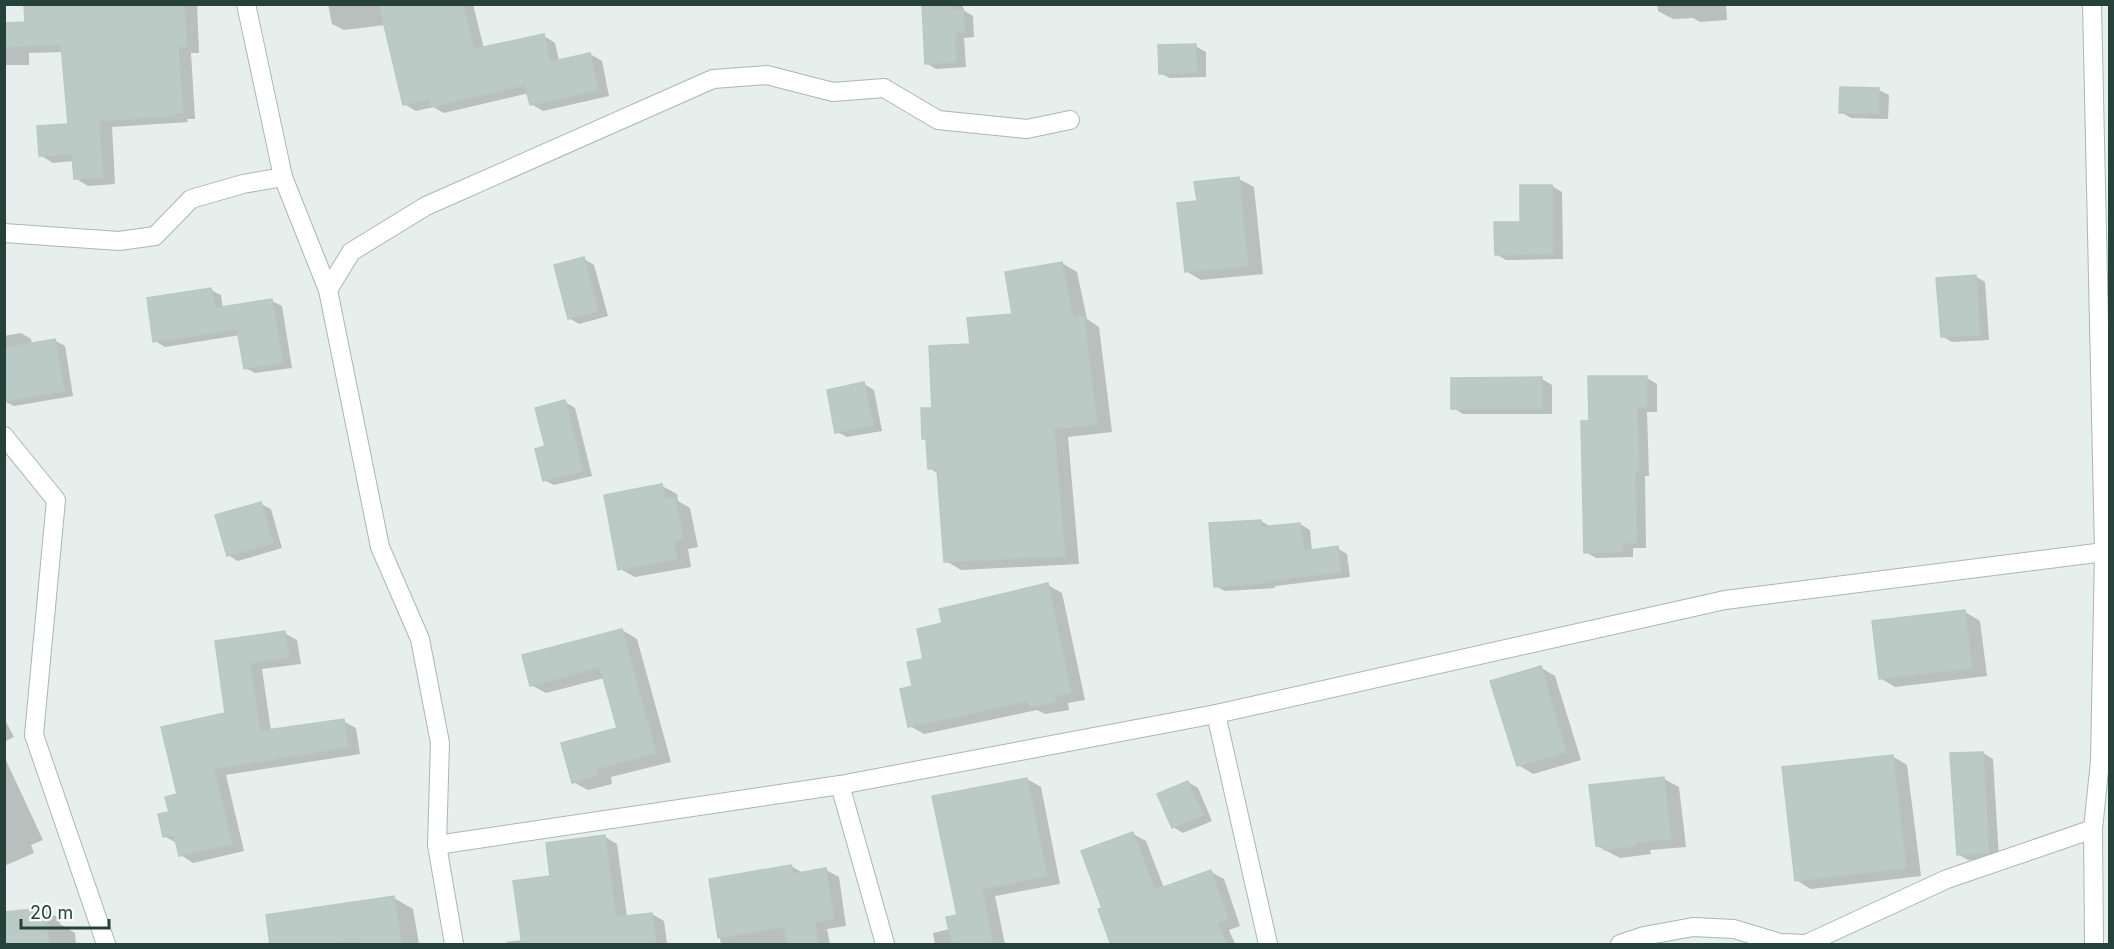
<svg xmlns="http://www.w3.org/2000/svg" width="2114" height="949" viewBox="0 0 2114 949" font-family="Inter,sans-serif">
<style>
.shadow{fill:#0003}
.building{fill:#bbcac4;stroke:#b8c9c2;stroke-width:1.5}
.lines{fill:none;stroke-linecap:round;stroke-linejoin:round}
.minor-casing{stroke:#a8b8b2;stroke-width:20}
.minor{stroke:#fff;stroke-width:18}
</style>
<rect width="100%" height="100%" fill="#e6efeb"/>
<g class="shadow">
<path d="M26,4H197L199,53H191L195,119H187L188,122L112,127L115,184L88,186L75,178L74,161L53,163L40,155L70,125L64,52L29,53V65H4V24H27Z"/>
<path d="M328,4H473L484,49L544,36L555,43L559,61L590,54L602,61L609,96L543,111L531,104L529,93L444,113L433,107L416,111L404,104L385,25L344,30L332,24Z"/>
<path d="M923,4H963V10L973,16L974,37L964,38L966,67L936,69L926,63Z"/>
<path d="M1657,4H1726L1727,20L1700,22L1693,18L1673,19L1658,11Z"/>
<path d="M1195,46L1206,52V77L1170,78L1160,73Z"/>
<path d="M1879,90L1889,95L1888,119L1851,118L1841,112Z"/>
<path d="M1239,179L1254,187L1263,274L1201,280L1186,271Z"/>
<path d="M1552,186L1562,192L1563,259L1506,260L1496,254Z"/>
<path d="M584,259L594,265L608,316L579,324L569,318Z"/>
<path d="M1062,263L1077,272L1087,319L1099,327L1112,432L1068,437L1079,564L961,570L946,561L939,474L929,468L928,440L924,438L934,409L971,345L1014,315Z"/>
<path d="M1975,276L1985,282L1989,340L1952,342L1942,336Z"/>
<path d="M211,290L221,295L223,309L272,301L282,306L292,368L255,373L245,368L240,335L165,347L155,341Z"/>
<path d="M21,333L31,339L32,344L54,340L65,346L73,396L14,406L4,401V336Z"/>
<path d="M1647,378L1657,384V412H1647L1649,476H1645L1646,548H1633V557L1596,558L1586,552L1590,422Z"/>
<path d="M1542,379L1552,385V414H1463L1453,408Z"/>
<path d="M864,384L874,390L882,431L847,437L837,432Z"/>
<path d="M565,402L575,408L592,476L554,485L544,480L546,448Z"/>
<path d="M662,486L677,494L678,501L690,508L698,547L688,549L691,567L635,577L620,569Z"/>
<path d="M261,504L271,509L282,548L238,561L228,555Z"/>
<path d="M1261,521L1271,527L1300,524L1310,530L1312,551L1337,548L1347,554L1350,577L1275,586V588L1225,591L1215,586Z"/>
<path d="M1048,585L1062,593L1085,700L1068,703L1069,710L1045,714L1037,710L924,734L910,726L914,688L925,660Z"/>
<path d="M1965,612L1980,621L1987,676L1895,687L1880,678Z"/>
<path d="M622,630L637,639L671,762L611,777L612,784L588,790L573,782L619,729L604,678L546,693L531,685Z"/>
<path d="M284,633L297,640L301,664L262,669L271,731L343,721L356,728L360,754L226,775L244,851L193,863L181,855L178,844L164,836L179,795L227,714L217,642Z"/>
<path d="M1540,667L1555,676L1581,760L1533,774L1518,765Z"/>
<path d="M4,718L14,737L4,742Z"/>
<path d="M1983,753L1993,759L1999,858L1968,860L1958,854Z"/>
<path d="M4,756L43,840L31,845L34,853L4,866Z"/>
<path d="M1892,756L1907,765L1921,876L1811,889L1796,880Z"/>
<path d="M1027,779L1041,787L1060,884L995,896L1005,944H935L933,933L950,929L958,916Z"/>
<path d="M1664,779L1679,787L1686,847L1650,850L1651,854L1620,858L1597,846Z"/>
<path d="M1188,782L1198,788L1212,821L1183,833L1173,827Z"/>
<path d="M1133,834L1146,841L1164,888L1211,872L1224,879L1240,926L1229,930L1235,944H1113L1083,852Z"/>
<path d="M605,837L617,844L627,917L652,914L664,921L667,944H507L506,942L523,940L552,878Z"/>
<path d="M791,866L803,873L826,870L839,877L846,926L827,929L830,944H721L710,880Z"/>
<path d="M394,898L413,909L419,944H272Z"/>
<path d="M44,909L59,918L60,924L75,933L76,944H4Z"/>
</g>
<g class="building">
<path d="M24,4H184L187,46L178,47L183,113H175V116L99,121L103,178L74,179L72,154L39,156L37,126L68,124L61,45L4,47V23L25,22Z"/>
<path d="M379,4H463L474,49L544,34L550,62L590,53L598,90L530,105L525,85L431,107L429,99L403,105Z"/>
<path d="M922,4H953L954,10L963,9L965,32L955,33L956,62L925,64Z"/>
<path d="M1196,44L1197,72L1159,74L1158,45Z"/>
<path d="M1840,87L1879,88V114L1839,113Z"/>
<path d="M1239,177L1248,266L1185,272L1177,203L1197,201L1194,182Z"/>
<path d="M1520,185H1552L1553,254L1495,255L1494,222H1520Z"/>
<path d="M584,257L598,311L568,319L554,265Z"/>
<path d="M1062,262L1073,318L1084,316L1097,424L1054,429L1065,556L944,562L937,469H928L926,439H922L921,408H932L929,346L970,344L967,318L1012,314L1005,272Z"/>
<path d="M1976,275L1980,335L1941,337L1936,278Z"/>
<path d="M211,288L215,308L272,299L283,362L244,369L237,329L153,342L147,298Z"/>
<path d="M55,339L64,391L4,401V348Z"/>
<path d="M1588,376H1647V407H1637L1639,471H1635L1637,543H1623V552L1584,553L1581,421H1589Z"/>
<path d="M1542,377V409H1451V378Z"/>
<path d="M864,382L873,425L835,433L827,390Z"/>
<path d="M565,400L583,471L543,481L535,449L545,446L535,408Z"/>
<path d="M662,484L665,499L675,497L683,539L673,541L677,559L618,570L604,495Z"/>
<path d="M261,502L273,543L227,556L215,515Z"/>
<path d="M1261,520V527L1300,523L1304,551L1338,546L1341,572L1265,581V583L1214,587L1209,523Z"/>
<path d="M1048,583L1071,693L1055,696L1056,702L1030,707L1028,701L908,727L900,689L912,686L907,662L923,659L917,629L942,623L939,609Z"/>
<path d="M1965,610L1972,668L1879,679L1872,621Z"/>
<path d="M622,629L656,753L596,769L598,775L572,783L561,743L617,728L600,667L530,686L522,655Z"/>
<path d="M285,631L289,657L250,663L260,731L344,719L348,747L214,769L232,844L179,856L174,835L163,837L158,814L169,812L165,797L177,794L161,727L225,713L215,641Z"/>
<path d="M1541,666L1566,752L1517,766L1490,681Z"/>
<path d="M1983,752L1989,853L1957,855L1950,753Z"/>
<path d="M1893,755L1906,868L1795,881L1782,767Z"/>
<path d="M1664,777L1671,839L1636,842V846L1604,850V846H1596L1589,785Z"/>
<path d="M1027,778L1047,876L982,889L993,945H952L946,917L957,915L932,796Z"/>
<path d="M1188,781L1203,815L1172,828L1157,794Z"/>
<path d="M1133,832L1155,890L1211,870L1228,919L1217,923L1227,945H1111L1098,909L1102,908L1081,851Z"/>
<path d="M605,835L616,917L652,913L656,945H522L513,881L550,876L546,843Z"/>
<path d="M791,865L793,874L826,868L834,919L815,922L819,945H787L784,927L718,938L709,879Z"/>
<path d="M394,896L402,945H356V941L329,945H270L266,915Z"/>
<path d="M45,908L49,945H4V912Z"/>
</g>
<g class="lines">
<g class="minor-casing">
<g id="minor">
<path d="M246,4L283,177L328,290L380,547L420,639L440,743L437,845L454,944"/>
<path d="M2092,4L2104,552L2100,761L2093,829L2094,944"/>
<path d="M4,233L119,241L155,236L191,199L243,184L283,177"/>
<path d="M328,290L351,252L426,206L713,79L767,75L833,92L884,88L938,120L1027,129L1070,120"/>
<path d="M4,436L56,500L34,735L106,944"/>
<path d="M1216,714L1268,944"/>
<path d="M840,785L885,944"/>
<path d="M437,845L840,785L1216,714L1725,600L2104,552"/>
<path d="M1620,944L1644,936L1693,927L1734,929L1780,943L1806,944L1947,879L2093,829"/>
</g>
</g>
<use href="#minor" class="minor"/>
</g>
<rect width="2114" height="949" fill="none" stroke="#24423a" stroke-width="12"/>
<path d="M21 919v9h88v-9" fill="none" stroke="#24423a" stroke-width="3"/>
<text x="30" y="919" font-size="18" fill="#24423a" stroke="#f7fbf9" stroke-width="4.5" paint-order="stroke">20 m</text>
</svg>
